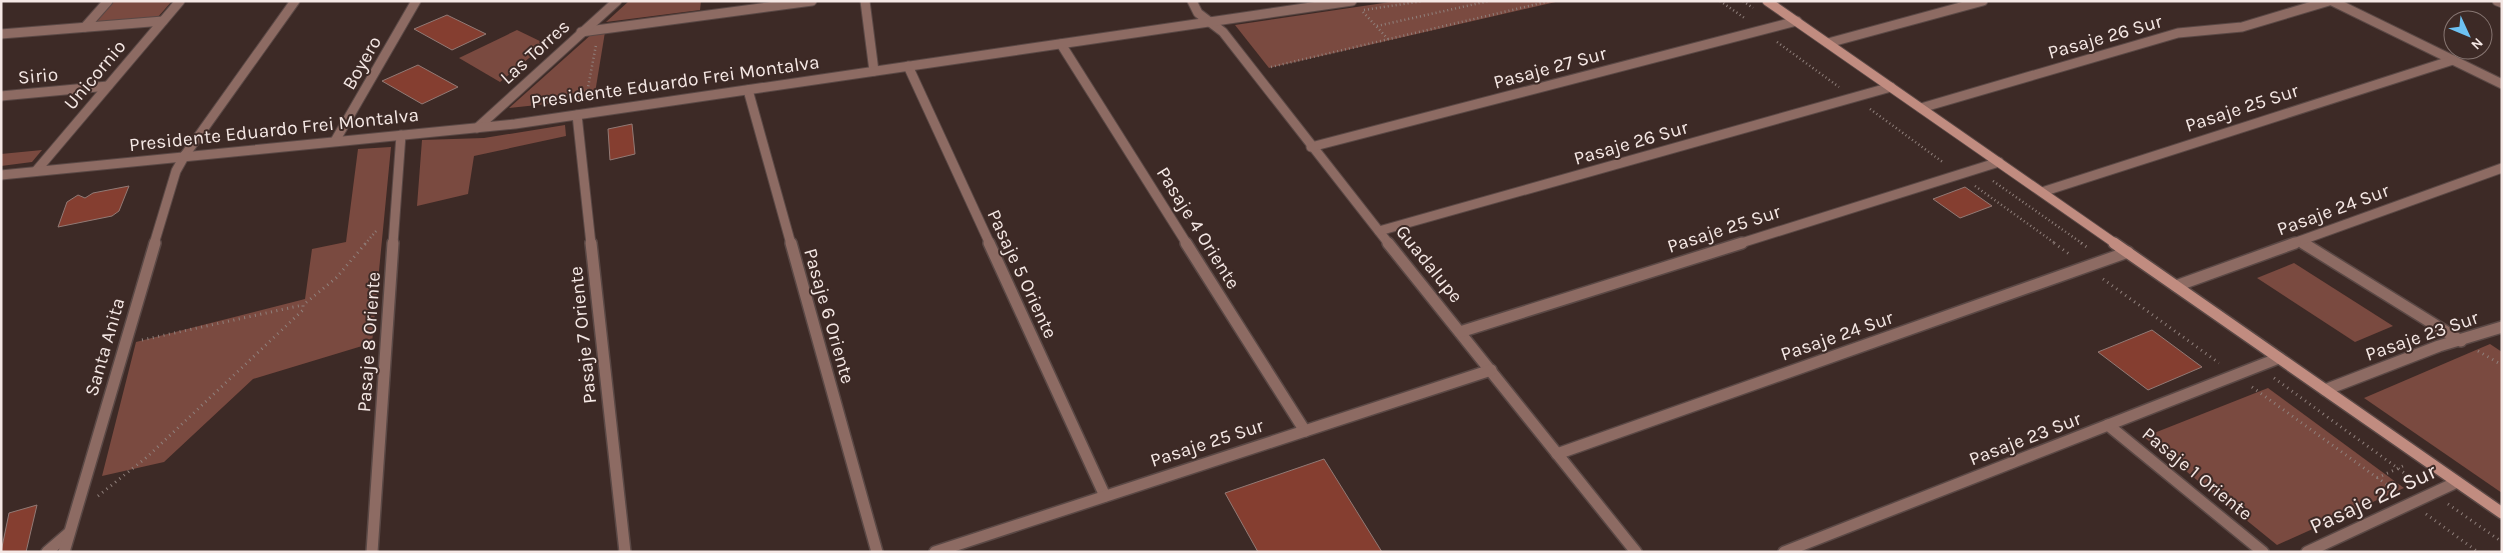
<svg xmlns="http://www.w3.org/2000/svg" width="2503" height="553" viewBox="0 0 2503 553" font-family="Karla,sans-serif">
<style>
.green{fill:#7a4a40}
.building{fill:#853e30;stroke:#927a75}
.lines{fill:none;stroke-linecap:round;stroke-linejoin:round}
.service-far1-casing{stroke:#5a4845;stroke-width:11}
.service-casing{stroke:#5a4845;stroke-width:14}
.minor-far1-casing{stroke:#5a4845;stroke-width:11}
.minor-casing{stroke:#5a4845;stroke-width:14}
.tertiary-far1-casing{stroke:#5a4845;stroke-width:11}
.tertiary-casing{stroke:#5a4845;stroke-width:14}
.secondary-far1-casing{stroke:#5a4845;stroke-width:11}
.secondary-casing{stroke:#5a4845;stroke-width:14}
.path-far1{stroke:#90807c;stroke-width:2.5;stroke-dasharray:1 3;stroke-linecap:butt}
.path{stroke:#90807c;stroke-width:3;stroke-dasharray:1 4.5;stroke-linecap:butt}
.service-far1{stroke:#8d6b63;stroke-width:9}
.service{stroke:#8d6b63;stroke-width:11}
.minor-far1{stroke:#8d6b63;stroke-width:9}
.minor{stroke:#8d6b63;stroke-width:11}
.tertiary-far1{stroke:#8d6b63;stroke-width:9}
.tertiary{stroke:#8d6b63;stroke-width:11}
.secondary-far1{stroke:#c18c80;stroke-width:9}
.secondary{stroke:#c18c80;stroke-width:11}
.labels{text-anchor:middle;dominant-baseline:central;stroke-width:4;stroke-linejoin:round;paint-order:stroke}
.street-label{font-size:19px;fill:#f5e8e5;stroke:#3d2a26}
.near-street-label{font-size:22px;fill:#f5e8e5;stroke:#3d2a26}
</style>
<rect width="100%" height="100%" fill="#3d2a26"/>
<g class="green">
<path d="M114,1H172L157,18L95,23Z"/>
<path d="M629,1H701L700,10L606,22Z"/>
<path d="M1397,1H1560L1269,68L1235,25Z"/>
<path d="M517,30L546,44L500,82L459,58Z"/>
<path d="M605,32L594,99L509,108L593,33Z"/>
<path d="M565,125L566,136L474,156L468,194L417,206L422,140L484,138Z"/>
<path d="M391,147L372,343L253,379L164,462L102,476L136,342L305,299L312,249L346,242L358,149Z"/>
<path d="M42,150L32,162L1,166V154Z"/>
<path d="M2294,263L2393,326L2355,342L2257,278Z"/>
<path d="M2490,344L2502,352V493L2364,398Z"/>
<path d="M2268,388L2404,488L2277,545L2144,437Z"/>
</g>
<g class="building">
<path d="M447,15L486,34L452,50L414,29Z"/>
<path d="M418,65L458,87L422,104L382,81Z"/>
<path d="M632,124L635,154L610,160L608,129Z"/>
<path d="M129,186L119,211L112,216L58,227L67,202L78,195L85,198L93,193Z"/>
<path d="M1965,187L1992,206L1960,218L1933,199Z"/>
<path d="M2152,330L2202,367L2148,390L2098,352Z"/>
<path d="M1324,459L1382,552H1258L1225,493Z"/>
<path d="M37,505L26,552H1L9,513Z"/>
</g>
<g class="lines">
<g class="service-far1-casing">
<path id="service-far1" d="M2300,241L2305,244"/>
</g>
<g class="service-casing">
<path id="service" d="M2303,243L2461,341"/>
</g>
<g class="minor-far1-casing">
<g id="minor-far1">
<path d="M865,1L874,71"/>
<path d="M1192,1L1198,13L1223,32L1389,244"/>
<path d="M2332,1L2502,84"/>
<path d="M2497,1L2502,3"/>
<path d="M85,27L108,1"/>
<path d="M581,32L812,1"/>
<path d="M1,34L163,21"/>
<path d="M1828,43L1983,1"/>
<path d="M1061,44L1187,244"/>
<path d="M908,66L990,244"/>
<path d="M748,90L791,244"/>
<path d="M1,96L108,86"/>
<path d="M1921,108L2178,33L2242,27L2329,1"/>
<path d="M577,115L591,244"/>
<path d="M335,141L416,1"/>
<path d="M1311,147L1797,21"/>
<path d="M185,155L295,1"/>
<path d="M36,171L180,1"/>
<path d="M2042,192L2453,60"/>
<path d="M1379,231L1891,87"/>
<path d="M393,244L401,135"/>
<path d="M1738,244L1999,162"/>
<path d="M2291,244L2502,168"/>
</g>
</g>
<g class="minor-casing">
<g id="minor">
<path d="M591,243L625,552"/>
<path d="M791,243L877,552"/>
<path d="M989,243L1105,496"/>
<path d="M1186,243L1305,431"/>
<path d="M1388,243L1636,552"/>
<path d="M2176,286L2295,243"/>
<path d="M1460,332L1742,243"/>
<path d="M2325,390L2439,346L2502,327"/>
<path d="M2108,425L2263,552"/>
<path d="M1557,454L2128,252"/>
<path d="M47,552L69,533"/>
<path d="M372,552L393,243"/>
<path d="M935,552L1491,370"/>
<path d="M1784,552L2279,358"/>
<path d="M2307,552L2457,482"/>
</g>
</g>
<g class="tertiary-far1-casing">
<g id="tertiary-far1">
<path d="M477,128L617,1"/>
<path d="M1,175L515,124L1352,1"/>
<path d="M154,244L176,171L185,155"/>
</g>
</g>
<g class="tertiary-casing">
<path id="tertiary" d="M64,552L155,243"/>
</g>
<g class="secondary-far1-casing">
<path id="secondary-far1" d="M1767,1L2116,244"/>
</g>
<g class="secondary-casing">
<path id="secondary" d="M2114,243L2502,513"/>
</g>
<g class="path-far1">
<path d="M1720,1L1746,19"/>
<path d="M1743,1L1753,8"/>
<path d="M1364,10L1423,1"/>
<path d="M1363,12L1388,39"/>
<path d="M1377,26L1489,1"/>
<path d="M1777,42L1839,87"/>
<path d="M1271,67L1550,1"/>
<path d="M586,98L596,45"/>
<path d="M1870,109L1944,163"/>
<path d="M1993,181L2083,244"/>
<path d="M1975,186L2056,244"/>
<path d="M365,244L377,230"/>
</g>
<g class="path">
<path d="M2054,243L2069,254"/>
<path d="M2081,243L2088,248"/>
<path d="M2103,279L2219,363"/>
<path d="M142,340L303,305"/>
<path d="M2478,351L2502,365"/>
<path d="M2274,378L2418,483"/>
<path d="M2252,387L2397,492"/>
<path d="M2377,478L2405,465"/>
<path d="M98,496L147,457L303,310V305L336,278L366,243"/>
<path d="M2448,504L2502,542"/>
<path d="M2426,514L2478,552"/>
</g>
<use href="#service-far1" class="service-far1"/>
<use href="#service" class="service"/>
<use href="#minor-far1" class="minor-far1"/>
<use href="#minor" class="minor"/>
<use href="#tertiary-far1" class="tertiary-far1"/>
<use href="#tertiary" class="tertiary"/>
<use href="#secondary-far1" class="secondary-far1"/>
<use href="#secondary" class="secondary"/>
</g>
<g class="labels">
<g class="street-label">
<text transform="translate(2105 37) rotate(-16)">Pasaje 26 Sur</text>
<text transform="translate(535 52) rotate(-42)">Las Torres</text>
<text transform="translate(362 63) rotate(-60)">Boyero</text>
<text transform="translate(1550 68) rotate(-15)">Pasaje 27 Sur</text>
<text transform="translate(95 75) rotate(-50)">Unicornio</text>
<text transform="translate(38 76) rotate(-5)">Sirio</text>
<text transform="translate(675 82) rotate(-8)">Presidente Eduardo Frei Montalva</text>
<text transform="translate(2242 108) rotate(-18)">Pasaje 25 Sur</text>
<text transform="translate(274 130) rotate(-6)">Presidente Eduardo Frei Montalva</text>
<text transform="translate(1631 143) rotate(-16)">Pasaje 26 Sur</text>
<text transform="translate(2333 210) rotate(-20)">Pasaje 24 Sur</text>
<text transform="translate(1198 228) rotate(58)">Pasaje 4 Oriente</text>
<text transform="translate(1724 229) rotate(-18)">Pasaje 25 Sur</text>
<text transform="translate(1429 264) rotate(51)">Guadalupe</text>
<text transform="translate(1022 274) rotate(65)">Pasaje 5 Oriente</text>
<text transform="translate(829 316) rotate(74)">Pasaje 6 Oriente</text>
<text transform="translate(583 335) rotate(-96)">Pasaje 7 Oriente</text>
<text transform="translate(1837 336) rotate(-19)">Pasaje 24 Sur</text>
<text transform="translate(2422 336) rotate(-19)">Pasaje 23 Sur</text>
<text transform="translate(369 342) rotate(-86)">Pasaje 8 Oriente</text>
<text transform="translate(105 347) rotate(-74)">Santa Anita</text>
<text transform="translate(2025 439) rotate(-21)">Pasaje 23 Sur</text>
<text transform="translate(1207 443) rotate(-18)">Pasaje 25 Sur</text>
<text transform="translate(2197 474) rotate(39)">Pasaje 1 Oriente</text>
</g>
<g class="near-street-label">
<text transform="translate(2373 499) rotate(-25)">Pasaje 22 Sur</text>
</g>
</g>
<rect width="2503" height="553" fill="none" stroke="#f5e8e5" stroke-width="5"/>
<g transform="translate(2468 35) rotate(134)"><circle r="24" fill="#3d2a26" stroke="#877672"/>
<path d="M0-4L9 19L0 12L-9 19Z" fill="#6dc2f3"/>
<text y="-8" font-size="14" font-weight="bold" text-anchor="middle" fill="#f5e8e5">N</text>
</g>
</svg>
